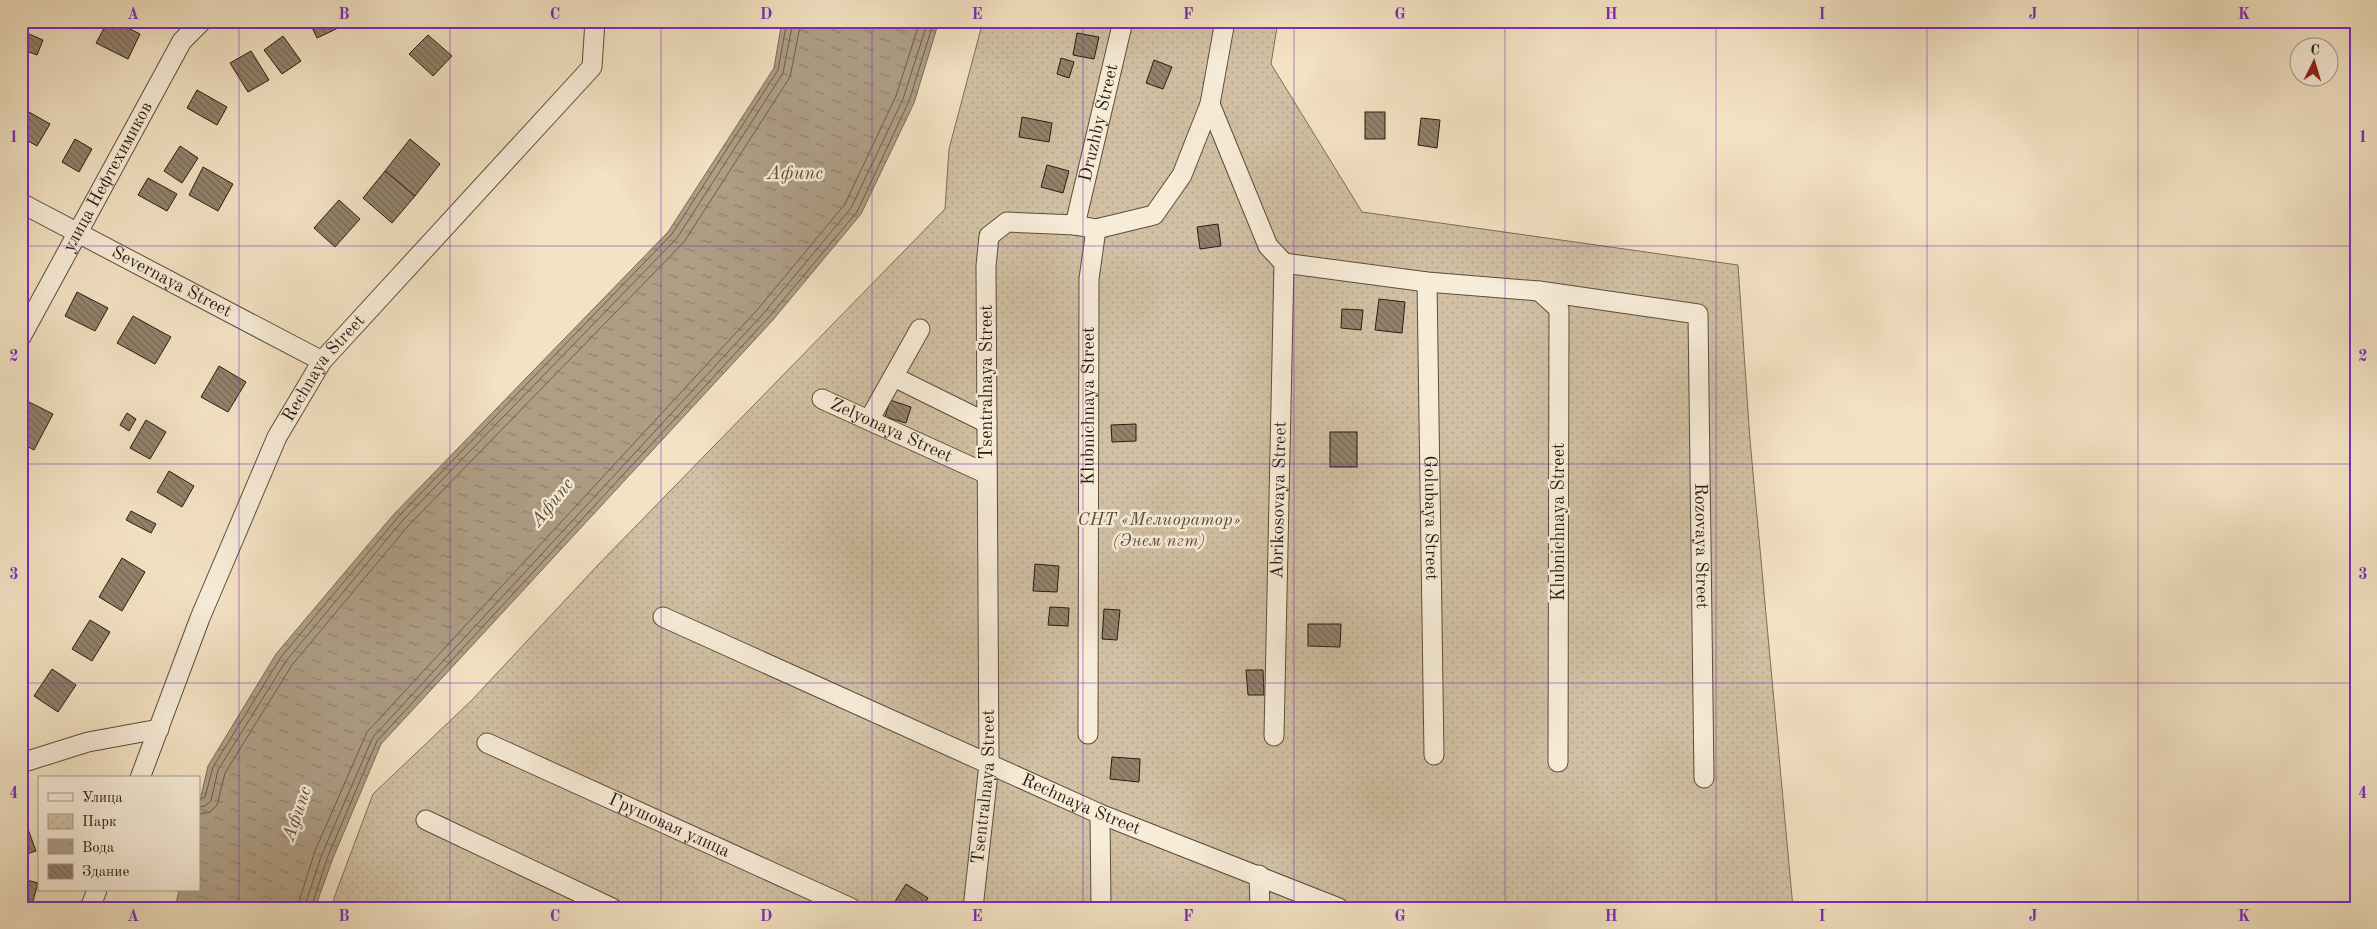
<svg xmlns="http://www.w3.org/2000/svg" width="2377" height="929" viewBox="0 0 2377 929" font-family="'Old Standard TT',serif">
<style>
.park{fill:url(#park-dots);stroke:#7d6e59}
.water{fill:url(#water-ripples);stroke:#796a55}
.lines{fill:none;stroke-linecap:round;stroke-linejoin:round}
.shore{stroke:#6c5c4a;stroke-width:1}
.building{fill:url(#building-back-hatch);stroke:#291b0e}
.street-casing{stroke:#5c4d3b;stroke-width:21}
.street{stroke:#f7ecd8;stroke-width:19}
.grid{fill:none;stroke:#7b2cbf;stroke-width:1;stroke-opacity:0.55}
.labels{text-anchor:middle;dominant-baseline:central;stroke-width:5;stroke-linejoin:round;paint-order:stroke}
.street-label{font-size:18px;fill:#291b0e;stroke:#f7ecd8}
.park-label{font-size:18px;font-style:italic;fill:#5b4d3b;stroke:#f7ecd8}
.water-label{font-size:19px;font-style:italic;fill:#5e4f3e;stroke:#f7ecd8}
.neatline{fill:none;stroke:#7b2cbf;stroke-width:2}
.grid-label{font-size:16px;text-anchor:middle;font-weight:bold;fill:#7b2cbf}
</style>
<defs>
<pattern id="park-dots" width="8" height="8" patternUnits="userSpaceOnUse" patternTransform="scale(1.25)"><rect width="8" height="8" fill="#d1c0a4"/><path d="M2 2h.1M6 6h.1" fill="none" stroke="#b3a48c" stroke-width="1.8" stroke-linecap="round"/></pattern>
<pattern id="water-ripples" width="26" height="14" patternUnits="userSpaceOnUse" patternTransform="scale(1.25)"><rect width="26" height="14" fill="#ae9e85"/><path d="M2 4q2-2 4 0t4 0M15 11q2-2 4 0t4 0" fill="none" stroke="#8e806b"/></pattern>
<pattern id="building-back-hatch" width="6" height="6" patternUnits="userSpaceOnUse" patternTransform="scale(1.25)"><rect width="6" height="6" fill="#92826c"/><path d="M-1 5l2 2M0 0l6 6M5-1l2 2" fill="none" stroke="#776a57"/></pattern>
</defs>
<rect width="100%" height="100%" fill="#f3e2c3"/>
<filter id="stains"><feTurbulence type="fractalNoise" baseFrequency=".004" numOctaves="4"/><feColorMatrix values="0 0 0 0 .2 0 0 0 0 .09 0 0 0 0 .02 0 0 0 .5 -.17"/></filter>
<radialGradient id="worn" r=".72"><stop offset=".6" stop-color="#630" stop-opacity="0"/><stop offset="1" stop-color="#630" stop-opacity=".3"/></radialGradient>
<path class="park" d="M983,21H1278L1271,64L1362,212L1738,265L1750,440L1793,908H333L334,898L373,794L472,700L597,566L945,209L949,149Z"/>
<path class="water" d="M782,21H939L914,103L861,214L772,321L381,744L333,858L315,908H175L179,890H199V805L208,766L276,654L394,514L668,232L774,68Z"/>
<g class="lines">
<g class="shore">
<path d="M199,800L205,797L213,767L281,657L398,517L672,234L778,70L787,21"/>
<path d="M199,807L205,806L211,801L218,770L286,661L402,521L677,238L783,73L793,21"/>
<path d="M199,814L210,812L217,805L225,773L292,665L408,526L684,242L790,77L801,21"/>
<path d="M297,908L315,851L367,732L758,309L845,204L896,96L920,21"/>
<path d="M304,908L322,854L373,737L763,314L851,208L903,99L928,21"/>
<path d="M311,908L328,856L377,741L768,318L857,212L909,101L934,21"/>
</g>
</g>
<g class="building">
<path d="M108,21H114L140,34L128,59L96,43Z"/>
<path d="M309,21H353L317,38Z"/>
<path d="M22,31L43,40L37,55L21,49Z"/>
<path d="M1077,33L1099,37L1094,59L1073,55Z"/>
<path d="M428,35L452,56L433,76L409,54Z"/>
<path d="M283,36L301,61L282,74L264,50Z"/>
<path d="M251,51L269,80L248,92L230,63Z"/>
<path d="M1061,58L1074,62L1069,78L1057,74Z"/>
<path d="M1154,60L1172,67L1163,89L1146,83Z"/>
<path d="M197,90L227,107L217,125L187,108Z"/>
<path d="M22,108L50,124L37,146L21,137Z"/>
<rect x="1365" y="112" width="20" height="27"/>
<path d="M1022,117L1052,123L1049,142L1019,137Z"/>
<path d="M1421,118L1440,120L1437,148L1418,145Z"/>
<path d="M75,139L92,149L79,172L62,162Z"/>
<path d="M410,139L440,164L415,196L385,171Z"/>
<path d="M180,146L198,158L182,183L164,171Z"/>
<path d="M1047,165L1069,171L1063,193L1041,187Z"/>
<path d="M203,167L233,184L218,211L189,195Z"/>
<path d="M385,171L415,196L392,223L363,198Z"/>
<path d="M148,178L177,194L167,211L138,195Z"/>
<path d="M339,200L360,219L335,247L314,228Z"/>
<path d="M1218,224L1221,246L1200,249L1197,227Z"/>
<path d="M77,292L108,308L95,331L65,316Z"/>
<path d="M1379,299L1405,302L1402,333L1375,330Z"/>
<path d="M1342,309L1363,310L1361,330L1341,328Z"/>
<path d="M133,316L171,337L155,364L117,343Z"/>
<path d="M219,366L246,382L228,412L201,397Z"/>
<path d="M21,398L53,414L34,450L21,443Z"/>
<path d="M890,400L911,407L906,423L885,417Z"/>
<path d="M127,413L136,419L129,431L120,425Z"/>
<path d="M146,420L166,432L150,459L130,448Z"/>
<path d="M1136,424V441L1112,442L1111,425Z"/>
<rect x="1330" y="432" width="27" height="35"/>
<path d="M169,471L194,486L182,507L157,492Z"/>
<path d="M131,511L156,524L151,533L126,520Z"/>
<path d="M122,558L145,572L122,611L99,597Z"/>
<path d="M1035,564L1059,566L1057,592L1033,591Z"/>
<path d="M1050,607L1069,608L1068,626L1048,625Z"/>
<path d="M1104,609L1120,610L1117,640L1102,639Z"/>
<path d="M90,620L110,632L92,661L72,649Z"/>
<path d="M1308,624H1341L1340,647L1308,646Z"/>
<path d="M52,669L76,685L58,712L34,696Z"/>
<path d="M1246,670H1263L1264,695H1248Z"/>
<path d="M1112,757L1140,759L1139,782L1110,779Z"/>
<path d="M24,818L36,851L21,856V819Z"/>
<path d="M23,879L38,883L31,908H21Z"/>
<path d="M906,884L928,898L922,908H891Z"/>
</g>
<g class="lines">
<g class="street-casing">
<g id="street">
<path id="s1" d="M1210,104L1268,246L1284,263L1427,282L1539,291L1698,314L1704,778"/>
<path id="s2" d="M21,203L322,361"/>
<path id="s3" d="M1075,225L1123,21"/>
<path id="s4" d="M1427,282L1434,755"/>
<path d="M1539,291L1559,309L1558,762"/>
<path id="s5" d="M21,337L182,41L202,21"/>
<path d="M894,377L987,423"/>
<path id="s6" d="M822,399L987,474"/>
<path d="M869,420L920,329"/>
<path id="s7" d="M663,617L1100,814L1339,908"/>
<path id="s8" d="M1088,734L1089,279L1096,229"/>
<path id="s9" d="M1274,736L1284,263"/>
<path id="s10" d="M487,743L851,908"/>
<path d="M21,763L88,742L159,729"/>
<path id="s11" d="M140,778L200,618L277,437L322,361L592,67L595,21"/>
<path d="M1100,814L1101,908"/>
<path d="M426,820L612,908"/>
<path d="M1259,875L1260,908"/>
<path d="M90,908L97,890"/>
<path id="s12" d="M973,908L989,764L986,266L989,236L1007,222L1075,225L1096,229L1154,215L1182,175L1210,104L1225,21"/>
</g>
</g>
<use href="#street" class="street"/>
</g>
<path class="grid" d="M239,21V908M450,21V908M661,21V908M872,21V908M1083,21V908M1294,21V908M1505,21V908M1716,21V908M1927,21V908M2138,21V908M21,246H2356M21,464H2356M21,683H2356"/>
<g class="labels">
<g class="street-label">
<text stroke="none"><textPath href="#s3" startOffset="105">Druzhby Street</textPath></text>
<text stroke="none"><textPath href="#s5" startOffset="182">улица Нефтехимиков</textPath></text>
<text stroke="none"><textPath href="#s2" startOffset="170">Severnaya Street</textPath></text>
<text stroke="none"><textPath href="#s11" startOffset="451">Rechnaya Street</textPath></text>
<text transform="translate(987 382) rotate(-90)">Tsentralnaya Street</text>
<text stroke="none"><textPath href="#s8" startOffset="328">Klubnichnaya Street</textPath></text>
<text stroke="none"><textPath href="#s6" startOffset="76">Zelyonaya Street</textPath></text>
<text stroke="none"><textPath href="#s9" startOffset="236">Abrikosovaya Street</textPath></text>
<text stroke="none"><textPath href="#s4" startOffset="236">Golubaya Street</textPath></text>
<text transform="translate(1559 522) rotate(-90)">Klubnichnaya Street</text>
<text stroke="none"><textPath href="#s1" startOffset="826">Rozovaya Street</textPath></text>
<text stroke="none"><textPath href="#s12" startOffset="122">Tsentralnaya Street</textPath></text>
<text stroke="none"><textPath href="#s7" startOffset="458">Rechnaya Street</textPath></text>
<text stroke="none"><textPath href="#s10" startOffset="200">Грушовая улица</textPath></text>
</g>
<g class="park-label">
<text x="1159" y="520">СНТ «Мелиоратор»<tspan x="1159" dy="21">(Энем пгт)</tspan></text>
</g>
<g class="water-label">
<text x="795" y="174">Афипс</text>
<text transform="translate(553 503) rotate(-51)">Афипс</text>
<text transform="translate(298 814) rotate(-71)">Афипс</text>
</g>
</g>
<rect width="2377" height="929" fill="none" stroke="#f3e2c3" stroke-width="55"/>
<rect x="38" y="776" width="162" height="115" fill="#f7ecd8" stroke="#a59887"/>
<rect x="48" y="793" width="25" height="8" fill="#f7ecd8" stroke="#a59887"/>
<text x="82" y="802" font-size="15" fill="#291b0e">Улица</text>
<rect x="48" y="814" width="25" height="15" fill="url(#park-dots)" stroke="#a59887"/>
<text x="82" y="826" font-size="15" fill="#291b0e">Парк</text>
<rect x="48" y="839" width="25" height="15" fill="url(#water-ripples)" stroke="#a59887"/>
<text x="82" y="852" font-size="15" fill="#291b0e">Вода</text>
<rect x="48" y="864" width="25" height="15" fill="url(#building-back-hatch)" stroke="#a59887"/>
<text x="82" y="876" font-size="15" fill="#291b0e">Здание</text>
<g transform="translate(2314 62) rotate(5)"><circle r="24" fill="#f7ecd8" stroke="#a59887"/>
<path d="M0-4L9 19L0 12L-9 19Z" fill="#8f2418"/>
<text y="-8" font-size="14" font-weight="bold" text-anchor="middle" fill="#291b0e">С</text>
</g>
<rect x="28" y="28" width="2322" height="874" class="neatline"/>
<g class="grid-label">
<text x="133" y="19">A</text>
<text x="344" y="19">B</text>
<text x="555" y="19">C</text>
<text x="766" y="19">D</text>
<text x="977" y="19">E</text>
<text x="1188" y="19">F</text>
<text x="1400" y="19">G</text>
<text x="1611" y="19">H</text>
<text x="1822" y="19">I</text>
<text x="2033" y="19">J</text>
<text x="2244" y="19">K</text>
<text x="14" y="142">1</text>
<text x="2363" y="142">1</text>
<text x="14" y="361">2</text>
<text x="2363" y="361">2</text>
<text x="14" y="579">3</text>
<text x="2363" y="579">3</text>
<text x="14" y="798">4</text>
<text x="2363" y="798">4</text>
<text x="133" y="921">A</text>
<text x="344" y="921">B</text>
<text x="555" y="921">C</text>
<text x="766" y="921">D</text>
<text x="977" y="921">E</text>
<text x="1188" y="921">F</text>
<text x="1400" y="921">G</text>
<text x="1611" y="921">H</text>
<text x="1822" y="921">I</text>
<text x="2033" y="921">J</text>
<text x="2244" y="921">K</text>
</g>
<rect width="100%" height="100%" filter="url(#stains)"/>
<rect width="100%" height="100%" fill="url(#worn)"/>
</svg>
